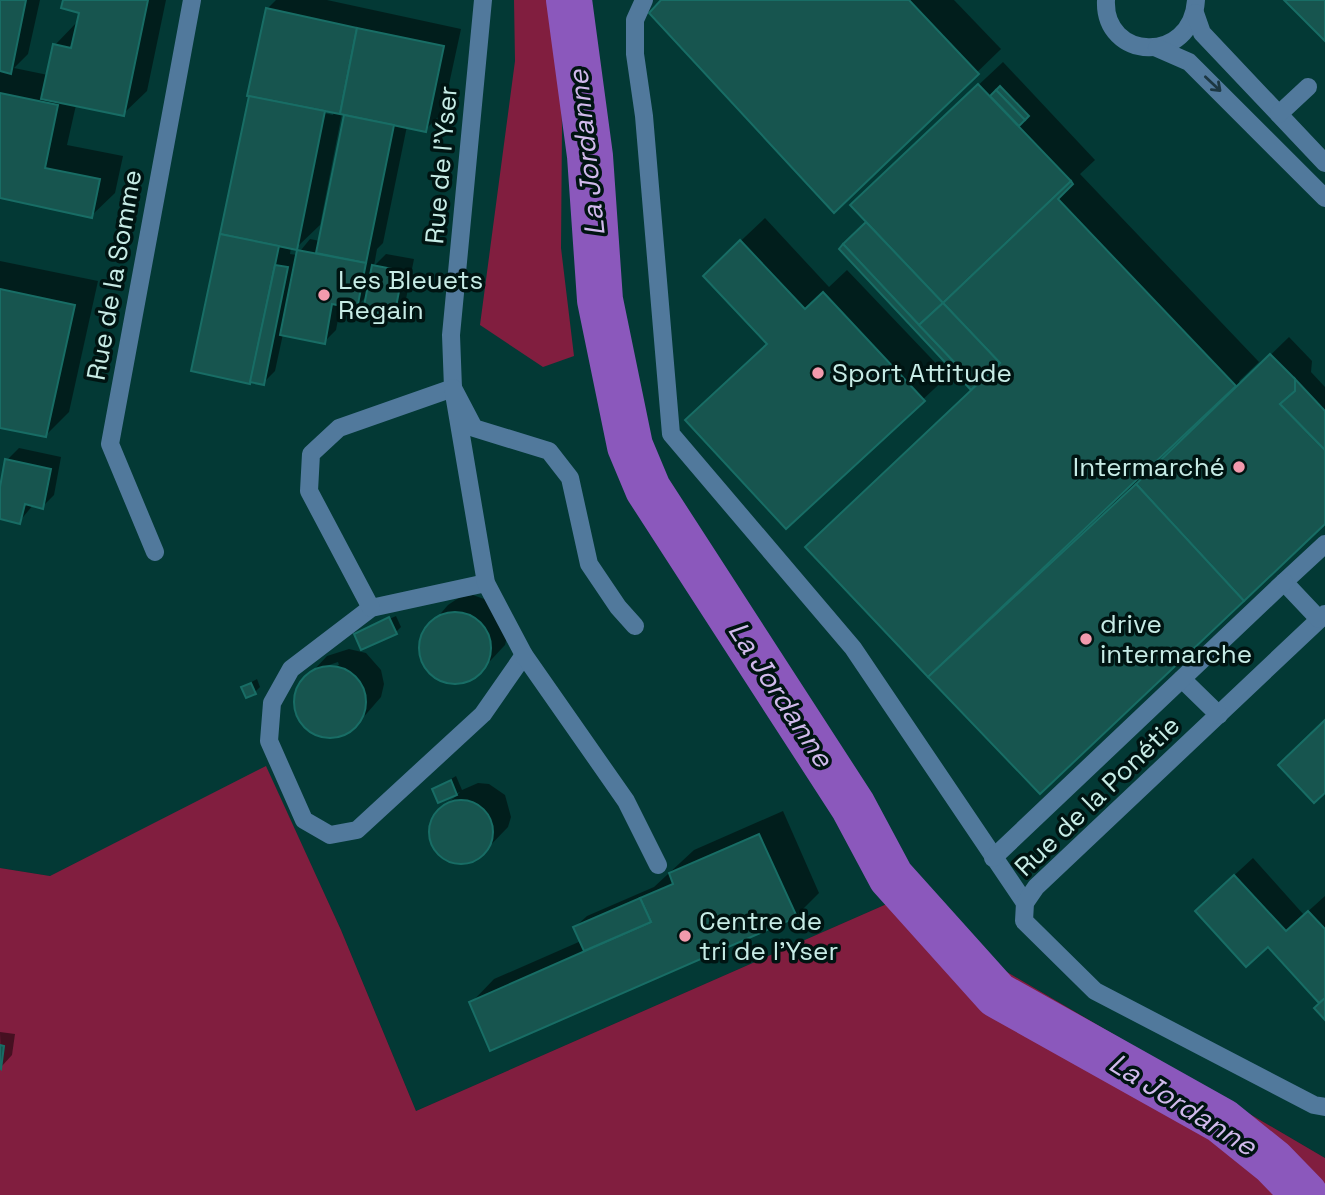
<svg xmlns="http://www.w3.org/2000/svg" width="1325" height="1195" viewBox="0 0 1325 1195" font-family="'Space Grotesk',sans-serif">
<style>
.built{fill:#033935}
.green{fill:#811e3f}
.shadow{fill:#0007;fill-rule:evenodd}
.lines{fill:none;stroke-linecap:round;stroke-linejoin:round}
.river{stroke:#8b58bc;stroke-width:46}
.building{fill:#17554f;stroke:#186d65;stroke-width:2}
.minor{stroke:#51799c;stroke-width:18}
.oneway{stroke:#1c3742}
.poi-dot{fill:#f29aad;stroke:#001412;stroke-width:2.5}
.labels{text-anchor:middle;dominant-baseline:central;stroke-width:7;stroke-linejoin:round;paint-order:stroke}
.street-label{font-size:26px;fill:#c7ece6;stroke:#001412}
.poi-label{font-size:26px;fill:#c7ece6;stroke:#001412;text-anchor:start}
.water-label{font-size:28px;font-style:italic;fill:#d1baec;stroke:#001412}
</style>
<rect width="100%" height="100%" fill="#012e2a"/>
<path class="built" d="M0,0H1325V1158L889,903L416,1111L341,930L266,767L50,876L0,868Z"/>
<g class="green">
<path d="M514,0H558L562,127L561,248L574,356L543,367L480,325L515,61Z"/>
<path d="M266,766L341,930L416,1111L889,903L1325,1158V1195H0V868L50,876Z"/>
</g>
<g class="shadow">
<path d="M0,0H40L28,54L14,68L48,75L55,45L79,20L81,11L64,0H166L147,91L123,114L76,105L67,145L123,156L115,193L91,216L0,197Z"/>
<path d="M276,0H327L461,29L443,112L425,130L407,126L383,243L377,249L374,266L386,254L414,259L405,304L394,315L365,310L368,295L356,307L341,304L336,330L324,342L283,334L275,371L263,383L194,370L267,9ZM266,98L334,111L333,115L266,101ZM342,113L346,114L320,241L310,239L297,255L290,254L291,247L296,248L320,225Z"/>
<path d="M664,0H954L1001,49L834,211Z"/>
<path d="M1003,62L1095,160L1080,174L1259,362L1239,381L1241,384L1289,337L1312,361L1311,372L1325,387V521L1040,792L808,547L973,389L841,249L868,222L875,182Z"/>
<path d="M765,218L829,287L847,270L948,376L786,527L769,343L728,253Z"/>
<path d="M0,261L98,281L69,412L46,435L0,426Z"/>
<path d="M19,448L61,457L54,495L42,507L33,505L19,522L0,518V496L7,460Z"/>
<path d="M473,595L498,604L508,633L505,645L477,675L454,683L435,677L429,671L420,651L422,635L448,605L460,597Z"/>
<path d="M396,616L401,627L396,632L356,634Z"/>
<path d="M349,649L366,653L381,670L384,684L381,697L354,728L336,736H324L304,724L296,701L298,690L313,670V674L339,665L338,662L314,670L327,656Z"/>
<path d="M257,679L260,687L255,692L243,687Z"/>
<path d="M456,776L462,790L478,783L489,784L505,795L511,817L508,827L480,856L458,862L447,859L436,848L431,826L436,816L460,792L439,801L434,789Z"/>
<path d="M783,811L819,893L796,916L471,1003L494,979L581,941L575,927L587,916L654,887L694,850Z"/>
<path d="M1253,858L1304,915L1325,896V1018L1322,1003L1268,944L1215,893Z"/>
<path d="M0,1032L15,1034L12,1055L1,1067Z"/>
</g>
<g class="lines">
<path class="river" d="M569,0L590,156L600,300L630,446L648,489L853,806L891,877L997,995L1222,1121L1273,1162L1305,1195"/>
</g>
<g class="building">
<path d="M0,0H26L11,74L0,71Z"/>
<path d="M63,0H148L124,116L41,99L53,44L71,48L79,13L61,8Z"/>
<path d="M661,0H909L979,74L834,213L649,13Z"/>
<path d="M1284,0H1325V41Z"/>
<path d="M266,8L357,28L340,114L247,96Z"/>
<path d="M357,28L444,46L426,132L340,114Z"/>
<path d="M978,84L1071,181L943,303L850,205Z"/>
<path d="M1000,86L1029,116L1025,120L996,90Z"/>
<path d="M996,90L1025,120L1019,126L990,96Z"/>
<path d="M0,93L58,105L45,168L100,179L92,218L0,198Z"/>
<path d="M249,96L325,111L297,250L220,234Z"/>
<path d="M344,115L394,125L366,263L316,253Z"/>
<path d="M1071,181L1073,184L1058,199L1236,386L928,677L805,547L1000,363L943,303Z"/>
<path d="M866,222L943,303L919,325L843,244Z"/>
<path d="M220,234L279,246L250,384L191,371Z"/>
<path d="M740,240L805,309L823,292L925,401L786,529L685,420L767,344L703,276Z"/>
<path d="M843,244L919,325L976,385L971,390L839,249Z"/>
<path d="M297,250L366,263L357,309L332,304L325,344L280,335Z"/>
<path d="M275,265L288,267L264,385L250,382Z"/>
<path d="M372,265L403,271L394,317L363,311Z"/>
<path d="M0,289L75,305L46,437L0,428Z"/>
<path d="M943,303L1000,363L976,385L919,325Z"/>
<path d="M1270,354L1295,379V391L1280,404L1325,450V524L1244,601L1136,484Z"/>
<path d="M1295,379L1325,411V450L1280,404L1295,391Z"/>
<path d="M5,459L51,469L43,509L25,504L20,524L0,519V487Z"/>
<path d="M1136,484L1244,601L1040,794L928,677Z"/>
<circle cx="455" cy="648" r="36"/>
<path d="M389,617L397,634L361,650L354,634Z"/>
<circle cx="330" cy="702" r="36"/>
<path d="M251,683L256,694L246,698L241,687Z"/>
<path d="M1325,720V793L1314,803L1278,765Z"/>
<path d="M451,780L457,795L438,803L432,789Z"/>
<circle cx="461" cy="832" r="32"/>
<path d="M759,834L797,917L490,1051L469,1002L651,922L640,898L673,884L669,873Z"/>
<path d="M1234,875L1286,931L1308,911L1325,929V998L1319,1003L1268,947L1246,967L1195,911Z"/>
<path d="M640,898L651,922L584,951L573,927Z"/>
<path d="M1325,998V1020L1314,1008Z"/>
<path d="M0,1045L4,1046L1,1069L0,1068Z"/>
</g>
<g class="lines">
<g class="minor">
<path d="M644,0L635,20V54L644,116L671,434L853,648L1025,903"/>
<path d="M1106,0C1103,61 1192,65 1196,0"/>
<path d="M1195,13L1202,33L1325,163"/>
<path d="M1157,48L1189,62L1325,198"/>
<path d="M1279,114L1308,87"/>
<path d="M155,552L110,444L192,0"/>
<path d="M486,583L371,608L291,669L272,703L269,741L304,820L330,835L357,830L483,714L524,655"/>
<path d="M371,608L309,491L311,454L339,428L453,388L451,335L483,0"/>
<path d="M1325,614L1036,887L1025,903L1024,921L1095,991L1314,1105L1325,1107"/>
<path d="M1319,619L1284,582L1325,544"/>
<path d="M635,626L618,607L589,564L570,478L549,451L474,428L453,388L486,583L524,655L626,801L658,865"/>
<path d="M1182,679L1219,715"/>
<path d="M993,858L1284,582"/>
</g>
</g>
<defs><path id="oneway-shaft" d="M-6 0H5M1.5-3L5.5 0L1.5 3" fill="none" stroke-width="1.6" stroke-linecap="round" stroke-linejoin="round" transform="scale(1.75)"/></defs>
<use class="oneway" href="#oneway-shaft" transform="translate(1213 84) rotate(43)"/>
<g class="poi-dot">
<circle cx="324" cy="295" r="7"/>
<circle cx="818" cy="373" r="7"/>
<circle cx="1239" cy="467" r="7"/>
<circle cx="1086" cy="639" r="7"/>
<circle cx="685" cy="936" r="7"/>
</g>
<g class="labels">
<g class="street-label">
<text transform="translate(441 165) rotate(-85)">Rue de l'Yser</text>
<text transform="translate(114 275) rotate(-80)">Rue de la Somme</text>
<text transform="translate(1097 796) rotate(-44)">Rue de la Ponétie</text>
</g>
<g class="poi-label">
<text x="338" y="280">Les Bleuets<tspan x="338" dy="30">Regain</tspan></text>
<text x="832" y="373">Sport Attitude</text>
<text x="1225" y="467" text-anchor="end">Intermarché</text>
<text x="1100" y="624">drive<tspan x="1100" dy="30">intermarche</tspan></text>
<text x="699" y="921">Centre de<tspan x="699" dy="30">tri de l'Yser</tspan></text>
</g>
<g class="water-label">
<text transform="translate(586 153) rotate(-96)">La Jordanne</text>
<text transform="translate(781 694) rotate(57)">La Jordanne</text>
<text transform="translate(1183 1104) rotate(32)">La Jordanne</text>
</g>
</g>
</svg>
